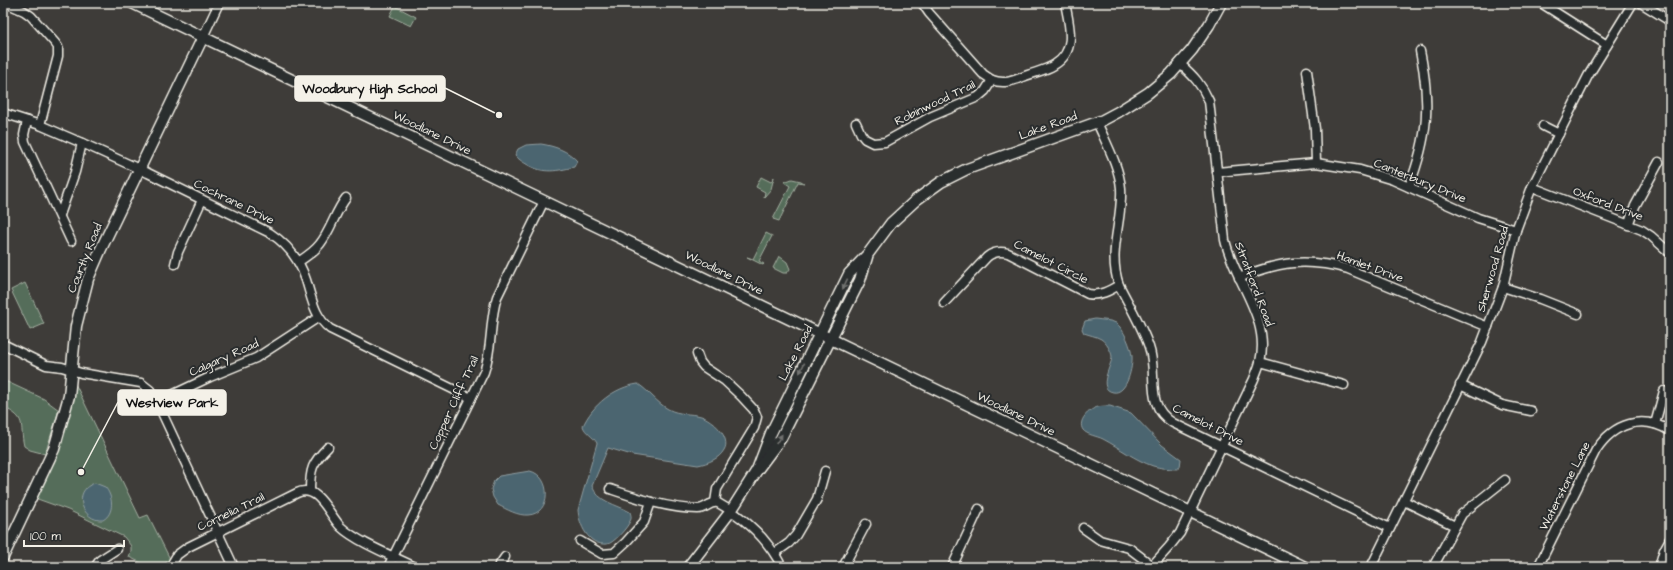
<svg xmlns="http://www.w3.org/2000/svg" width="1673" height="570" viewBox="0 0 1673 570" font-family="'Architects Daughter',sans-serif">
<style>
.green{fill:#556d5a;stroke:#a4afa1}
.water{fill:#4b6570;stroke:#8f9da0}
.lines{fill:none;stroke-linecap:round;stroke-linejoin:round}
.minor-casing{stroke:#f4f1e8;stroke-width:11}
.tertiary-casing{stroke:#f4f1e8;stroke-width:13}
.minor{stroke:#2a2d2e;stroke-width:8}
.tertiary{stroke:#2a2d2e;stroke-width:10}
.oneway{fill:#71726f}
.labels{text-anchor:middle;dominant-baseline:central;stroke-width:4;stroke-linejoin:round;paint-order:stroke}
.street-label{font-size:12px;fill:#f4f1e8;stroke:#2a2d2e}
.leader{fill:none;stroke:#f4f1e8;stroke-width:1.5}
.callout-dot{fill:#f4f1e8;stroke:#2a2d2e;stroke-width:1.5}
.callout{fill:#f4f1e8;stroke:#f4f1e8;stroke-width:1.5}
.callout-label{font-size:13px;text-anchor:middle;font-weight:bold;fill:#111}
</style>
<rect width="100%" height="100%" fill="#3e3c39"/>
<filter id="ink" filterUnits="userSpaceOnUse"><feTurbulence type="fractalNoise" baseFrequency=".025" numOctaves="2"/><feDisplacementMap in="SourceGraphic" scale="8" xChannelSelector="R" yChannelSelector="G"/><feConvolveMatrix kernelMatrix="1 2 1 2 8 2 1 2 1" color-interpolation-filters="sRGB"/></filter>
<g filter="url(#ink)">
<g class="green">
<path d="M395,6L416,17L411,26L390,16Z"/>
<path d="M761,177L771,182L774,177L771,189L764,197L765,192L756,187Z"/>
<path d="M792,179L801,181L804,183L798,182L779,221L773,219L790,186L784,182Z"/>
<path d="M766,233L772,236L759,261L764,264L763,265L747,257L753,259Z"/>
<path d="M779,256L787,262L790,269L787,273H783L773,268Z"/>
<path d="M25,283L44,324L30,330L11,290Z"/>
<path d="M72,377L140,518L148,515L172,563L170,567H150L129,557L131,551V546L124,537L68,510L32,497L54,449Z"/>
<path d="M3,380L44,399L59,410L45,454L30,450L24,446C19,424 28,419 3,407Z"/>
</g>
<g class="water">
<path d="M541,144C554,146 569,151 577,161L574,167C557,171 544,174 528,165C523,162 519,160 515,155L518,149L526,145Z"/>
<path d="M1095,319C1101,320 1111,320 1116,323C1124,329 1131,347 1132,356C1133,366 1127,395 1113,392C1096,389 1112,365 1112,357C1112,352 1106,342 1101,339C1096,336 1089,335 1084,333L1082,329L1085,321Z"/>
<path d="M638,384C649,391 657,403 668,409C679,415 690,413 701,416C712,419 732,438 724,450C719,459 708,463 698,465L632,455L608,448L592,486C598,502 616,504 630,512C631,515 632,518 630,521C628,527 613,544 607,544C588,546 579,524 578,510L597,443C593,436 585,433 583,426C592,405 615,387 638,384Z"/>
<path d="M1110,406L1131,413L1162,445L1181,459L1180,467L1177,469C1169,469 1160,468 1153,466C1135,460 1120,448 1103,439C1097,436 1087,435 1083,430C1077,421 1089,409 1098,407C1101,406 1106,406 1110,406Z"/>
<path d="M530,471C552,476 552,514 528,515C518,516 506,509 498,505L493,497L491,489L494,481L499,476Z"/>
<path d="M95,483L105,487C113,496 115,513 103,520C82,522 71,490 95,483Z"/>
</g>
<g class="lines">
<g class="minor-casing">
<g id="minor">
<path d="M6,3L24,11L31,16L55,43L58,47V56L40,125"/>
<path d="M922,3L929,13L983,74L992,80"/>
<path d="M1541,3L1607,45"/>
<path d="M1641,3L1670,21"/>
<path d="M203,37L219,3"/>
<path d="M1307,71L1315,129L1316,163"/>
<path d="M3,113L40,125L82,143L148,173L270,233C287,244 300,261 306,280C312,299 314,316 330,329L471,398"/>
<path d="M27,121L24,135L25,142L71,241"/>
<path d="M1097,122C1106,143 1119,166 1121,188C1123,222 1107,251 1119,285C1129,305 1142,326 1149,347C1159,374 1143,405 1173,423L1390,528"/>
<path d="M856,123L861,134L865,139L873,143L885,142L930,117L978,97L985,91L992,80C1005,85 1015,80 1028,75C1036,72 1046,70 1054,65C1078,51 1069,24 1065,3"/>
<path d="M1543,126L1559,134"/>
<path d="M1217,172L1316,163L1360,170L1393,180L1478,218L1516,230"/>
<path d="M1409,187C1428,137 1431,104 1420,51"/>
<path d="M1532,187L1642,230L1651,236L1670,253"/>
<path d="M60,215L75,172L82,143"/>
<path d="M1628,225L1635,206L1659,162"/>
<path d="M298,262C306,257 314,252 320,244C331,230 335,212 346,198"/>
<path d="M175,264L178,252L202,200"/>
<path d="M1239,278C1279,261 1307,258 1348,269L1488,327"/>
<path d="M1503,287L1540,299L1578,314"/>
<path d="M944,303L987,257C993,252 1000,251 1008,253L1088,294C1100,296 1109,291 1119,285"/>
<path d="M3,344L46,365L62,367L81,373L141,383L150,390L157,402L234,567"/>
<path d="M697,354L700,362L704,367L725,381L741,396L754,410L757,417L754,428L717,489L715,502"/>
<path d="M1260,362L1344,385"/>
<path d="M1460,385L1502,405L1531,411"/>
<path d="M157,402L210,377L256,358L319,317"/>
<path d="M1655,424L1664,391"/>
<path d="M610,489C637,498 669,509 698,509C706,509 710,501 718,503C745,518 768,539 782,567"/>
<path d="M310,491C310,469 312,463 328,447"/>
<path d="M1404,501L1455,526"/>
<path d="M1083,528L1100,540L1129,548L1154,567"/>
<path d="M580,541L602,554L614,553L626,542L644,522L651,502"/>
<path d="M775,553L789,543L796,535L817,499L825,471"/>
<path d="M95,567L100,560L117,549"/>
<path d="M170,567L177,555L188,547L297,493C318,483 329,515 341,527C357,542 395,557 415,567"/>
<path d="M388,567L484,372C493,347 489,321 497,297L544,201"/>
<path d="M498,567L505,557"/>
<path d="M843,567L866,524"/>
<path d="M952,567L979,509"/>
<path d="M1151,567L1169,547L1180,533L1254,379C1256,373 1259,367 1260,362C1271,318 1234,281 1225,240L1209,101C1202,85 1193,75 1180,64"/>
<path d="M1371,567L1482,342L1503,287L1516,230L1532,187L1588,76L1633,3"/>
<path d="M1433,567L1462,514L1505,480"/>
<path d="M1538,567L1596,450C1614,423 1642,414 1670,431"/>
<path d="M1659,567L1664,550L1670,539"/>
</g>
</g>
<g class="tertiary-casing">
<g id="tertiary">
<path d="M132,3L1305,567"/>
<path d="M757,470L771,433L849,274L868,254L891,223L916,200L941,182L967,169L1103,120L1118,112L1148,93L1171,74L1192,50L1209,25L1221,3"/>
<path d="M3,557L54,449L69,396L76,326L88,279L101,249L203,37"/>
<path d="M688,567L731,511L757,470L781,438L860,280L867,257"/>
</g>
</g>
<use href="#minor" class="minor"/>
<use href="#tertiary" class="tertiary"/>
</g>
<defs><path id="oneway-solid" d="M-6-.8H1V-3.2L6.5 0L1 3.2V.8H-6Z"/></defs>
<g class="oneway">
<use href="#oneway-solid" transform="translate(845 284) rotate(115)"/>
<use href="#oneway-solid" transform="translate(802 368) rotate(116)"/>
<use href="#oneway-solid" transform="translate(779 439) rotate(-57)"/>
</g>
</g>
<g class="labels">
<g class="street-label">
<text transform="translate(935 103) rotate(-26)">Robinwood Trail</text>
<text transform="translate(1048 126) rotate(-20)">Lake Road</text>
<text transform="translate(432 133) rotate(26)">Woodlane Drive</text>
<text transform="translate(1420 181) rotate(22)">Canterbury Drive</text>
<text transform="translate(234 202) rotate(26)">Cochrane Drive</text>
<text transform="translate(1608 204) rotate(21)">Oxford Drive</text>
<text transform="translate(85 258) rotate(-68)">Courtly Road</text>
<text transform="translate(1051 262) rotate(27)">Camelot Circle</text>
<text transform="translate(1370 267) rotate(20)">Hamlet Drive</text>
<text transform="translate(1493 269) rotate(-74)">Sherwood Road</text>
<text transform="translate(724 273) rotate(26)">Woodlane Drive</text>
<text transform="translate(1254 284) rotate(69)">Stratford Road</text>
<text transform="translate(796 353) rotate(-63)">Lake Road</text>
<text transform="translate(224 358) rotate(-24)">Calgary Road</text>
<text transform="translate(454 403) rotate(-65)">Copper Cliff Trail</text>
<text transform="translate(1016 414) rotate(26)">Woodlane Drive</text>
<text transform="translate(1208 425) rotate(27)">Camelot Drive</text>
<text transform="translate(1565 486) rotate(-63)">Waterstone Lane</text>
<text transform="translate(231 512) rotate(-26)">Cornelia Trail</text>
</g>
</g>
<path class="leader" d="M499 115L445 88M81 472L118 402"/>
<g class="callout-dot">
<circle cx="499" cy="115" r="4"/>
<circle cx="81" cy="472" r="4"/>
</g>
<g class="callout">
<rect x="295" y="76" width="150" height="25" rx="4"/>
<rect x="118" y="390" width="108" height="25" rx="4"/>
</g>
<g class="callout-label">
<text x="370" y="93">Woodbury High School</text>
<text x="172" y="407">Westview Park</text>
</g>
<rect width="1673" height="570" fill="none" stroke="#2a2d2e" stroke-width="16"/>
<rect x="8" y="8" width="1657" height="554" fill="none" stroke="#f4f1e8" stroke-width="1.5" filter="url(#ink)"/>
<path d="M24 540v6h100v-6" fill="none" stroke="#f4f1e8" stroke-width="2"/>
<text x="30" y="540" font-size="12" fill="#f4f1e8" stroke="#2a2d2e" stroke-width="3" paint-order="stroke">100 m</text>
</svg>
